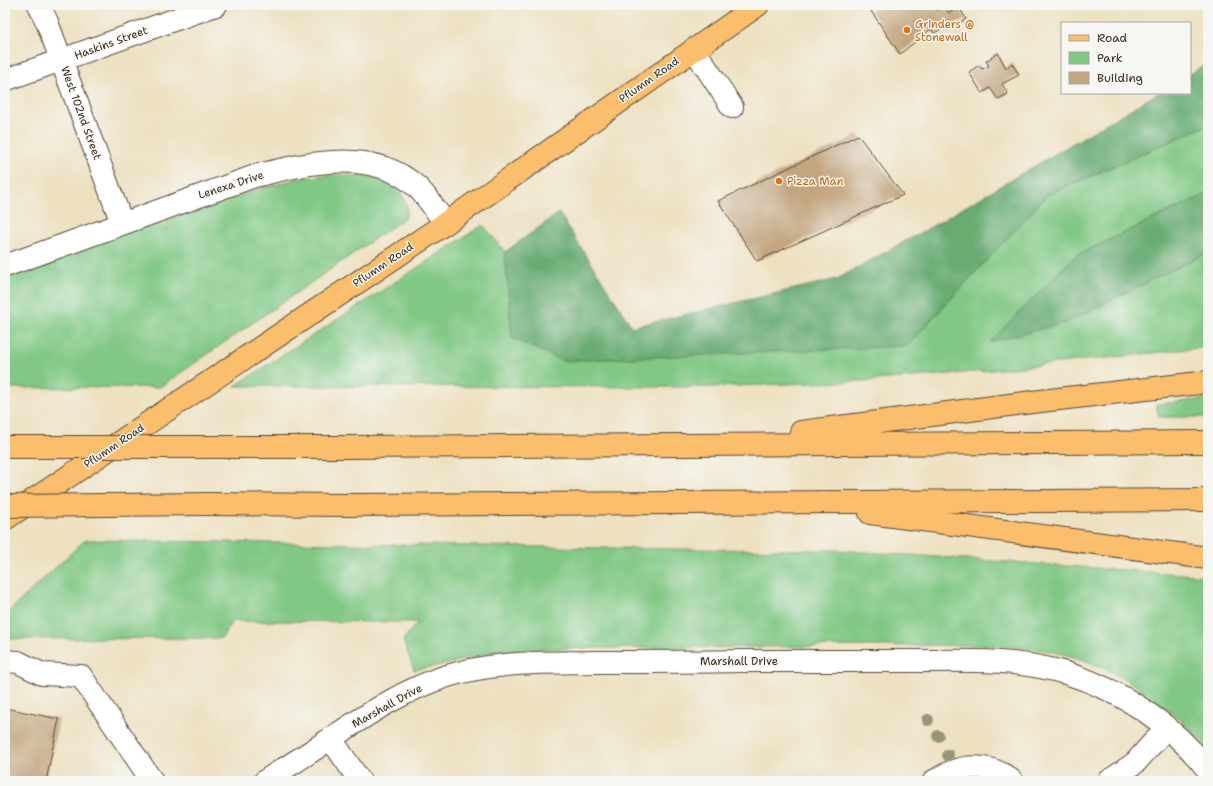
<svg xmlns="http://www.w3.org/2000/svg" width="1213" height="786" viewBox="0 0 1213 786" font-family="'Shantell Sans',sans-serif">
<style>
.green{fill:#80c884;stroke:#5e7951}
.forest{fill:#68ac72;stroke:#526b48}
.building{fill:#c3a680}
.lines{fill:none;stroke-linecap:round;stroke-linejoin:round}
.minor-casing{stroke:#564536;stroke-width:24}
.major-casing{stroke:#564536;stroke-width:24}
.highway-casing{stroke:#564536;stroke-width:24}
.minor{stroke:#fff;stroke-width:22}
.major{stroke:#fabe6d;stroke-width:22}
.highway{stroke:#fabe6d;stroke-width:22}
.highway-bridge-casing{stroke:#564536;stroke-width:24;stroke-linecap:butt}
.highway-bridge{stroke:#fabe6d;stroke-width:22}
.tree{fill:#979678}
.food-dot{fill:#e8710a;stroke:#f6f6f2;stroke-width:1.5}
.labels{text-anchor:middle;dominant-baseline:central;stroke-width:3;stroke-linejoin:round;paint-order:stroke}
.food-label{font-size:11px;fill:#c56008;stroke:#f6f6f2;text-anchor:start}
.street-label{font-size:11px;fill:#3b2a1e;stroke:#f6f6f2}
</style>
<rect width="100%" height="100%" fill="#f6f6f2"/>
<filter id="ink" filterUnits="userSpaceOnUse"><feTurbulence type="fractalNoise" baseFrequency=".025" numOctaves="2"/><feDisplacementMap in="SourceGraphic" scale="8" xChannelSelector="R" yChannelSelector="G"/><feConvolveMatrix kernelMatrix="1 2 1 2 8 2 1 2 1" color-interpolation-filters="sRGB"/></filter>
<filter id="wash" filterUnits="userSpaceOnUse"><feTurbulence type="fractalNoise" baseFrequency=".012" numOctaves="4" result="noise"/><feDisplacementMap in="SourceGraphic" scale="16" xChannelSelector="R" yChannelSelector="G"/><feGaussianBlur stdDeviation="0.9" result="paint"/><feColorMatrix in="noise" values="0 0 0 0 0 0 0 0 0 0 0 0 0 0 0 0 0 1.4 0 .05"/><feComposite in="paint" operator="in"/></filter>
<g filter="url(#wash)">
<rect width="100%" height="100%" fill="#ede1c1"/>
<g class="green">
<path d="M1208,125V193L1075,256L1065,323L1208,252V347L974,372L864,381L709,387L235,386L483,225L505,252L512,338L907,346L1047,195Z"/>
<path d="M326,175C350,175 396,173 405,201C407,206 408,212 406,217L160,387L5,388V276L158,222L163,224L165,230L168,229L166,222L169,219L262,188L297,179Z"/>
<path d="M1208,399V417H1159L1156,404Z"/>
<path d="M85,540L677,549L837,550L1208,576V748C1172,708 1120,668 1067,655C1041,649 1015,647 989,645L524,649L492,653L452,663L414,670L403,640L418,622L232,621L222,638L5,639V615Z"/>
</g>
<g class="forest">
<path d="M1208,63V125L1047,195L907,346L563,361L512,338L505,252L559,213L632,327L837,279L931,227L1158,93H1190V74Z"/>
<path d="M1208,193V252L1065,323L990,342L1075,256Z"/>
</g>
<g id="blocks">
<g class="building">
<path d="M879,5H934L937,10L944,6L949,13L959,7L966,19L945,30L943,28L934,33L931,29L900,54L871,11Z"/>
<path d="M998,53L1006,68L1012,63L1019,75L1002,84L1008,94L998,99L990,88L982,93L969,72L979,65L982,69L989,66L986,61Z"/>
<path d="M858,135L903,195L757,261L718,201Z"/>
<path d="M5,708L59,719L46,781H5Z"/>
</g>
</g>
</g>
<g filter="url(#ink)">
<use href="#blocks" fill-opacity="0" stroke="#564536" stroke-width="1"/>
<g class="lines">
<g class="minor-casing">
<g id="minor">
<path d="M39,5L47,22L122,223"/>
<path d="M694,49L732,107"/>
<path d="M5,80L216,5"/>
<path d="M5,266L255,176C306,163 373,147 417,187C428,197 436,212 446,223"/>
<path d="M5,661L18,662L42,674L81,676L152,781"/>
<path d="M331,739L360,781"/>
<path d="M265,781C288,766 311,752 333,737C368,714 404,690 444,677C493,661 544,663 594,662C643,662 692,662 741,661C799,661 856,661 913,661C966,661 1018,658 1069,674C1123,691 1173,725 1208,770"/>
<path d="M934,781C940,778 945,774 951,772C971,764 996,766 1012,781"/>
<path d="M1109,781L1135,763L1167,727"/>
</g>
</g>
<g class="major-casing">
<path id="major" d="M5,519L446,223L758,5"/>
</g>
<g class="highway-casing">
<g id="highway">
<path d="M801,432L1032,402L1208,382"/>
<path d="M344,447L1208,442"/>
<path d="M206,504L348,505L1208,500"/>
<path d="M870,513L1208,558"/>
</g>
</g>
<use href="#minor" class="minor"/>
<use href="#major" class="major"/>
<use href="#highway" class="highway"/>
<g class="highway-bridge-casing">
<g id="highway-bridge">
<path d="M5,447H344"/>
<path d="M5,506L206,504"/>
</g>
</g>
<use href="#highway-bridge" class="highway-bridge"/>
</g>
<g class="tree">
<circle cx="928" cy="720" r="6"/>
<circle cx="938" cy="736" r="6"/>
<circle cx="948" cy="755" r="6"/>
</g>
</g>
<g class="food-dot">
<circle cx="907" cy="30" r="4"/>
<circle cx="779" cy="181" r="4"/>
</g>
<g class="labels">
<g class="food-label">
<text x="915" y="24">Grinders @<tspan x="915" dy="13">Stonewall</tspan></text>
<text x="787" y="181">Pizza Man</text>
</g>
<g class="street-label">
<text transform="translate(111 43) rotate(-20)">Haskins Street</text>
<text transform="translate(649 80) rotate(-35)">Pflumm Road</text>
<text transform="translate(81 113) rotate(70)">West 102nd Street</text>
<text transform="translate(231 185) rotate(-18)">Lenexa Drive</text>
<text transform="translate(383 265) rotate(-34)">Pflumm Road</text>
<text transform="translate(114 446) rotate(-34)">Pflumm Road</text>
<text x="739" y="661">Marshall Drive</text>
<text transform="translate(387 706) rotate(-29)">Marshall Drive</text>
</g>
</g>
<rect width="1213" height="786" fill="none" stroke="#f6f6f2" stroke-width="20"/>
<rect x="1061" y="22" width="130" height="72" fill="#f6f6f2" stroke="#aba49d"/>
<rect x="1069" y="35" width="20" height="6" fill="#fabe6d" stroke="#aba49d"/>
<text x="1097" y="42" font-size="12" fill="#3b2a1e">Road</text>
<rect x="1069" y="52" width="20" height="12" fill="#80c884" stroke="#aba49d"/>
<text x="1097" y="62" font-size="12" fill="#3b2a1e">Park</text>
<rect x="1069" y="72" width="20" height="12" fill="#c3a680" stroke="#aba49d"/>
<text x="1097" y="82" font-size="12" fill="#3b2a1e">Building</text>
</svg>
